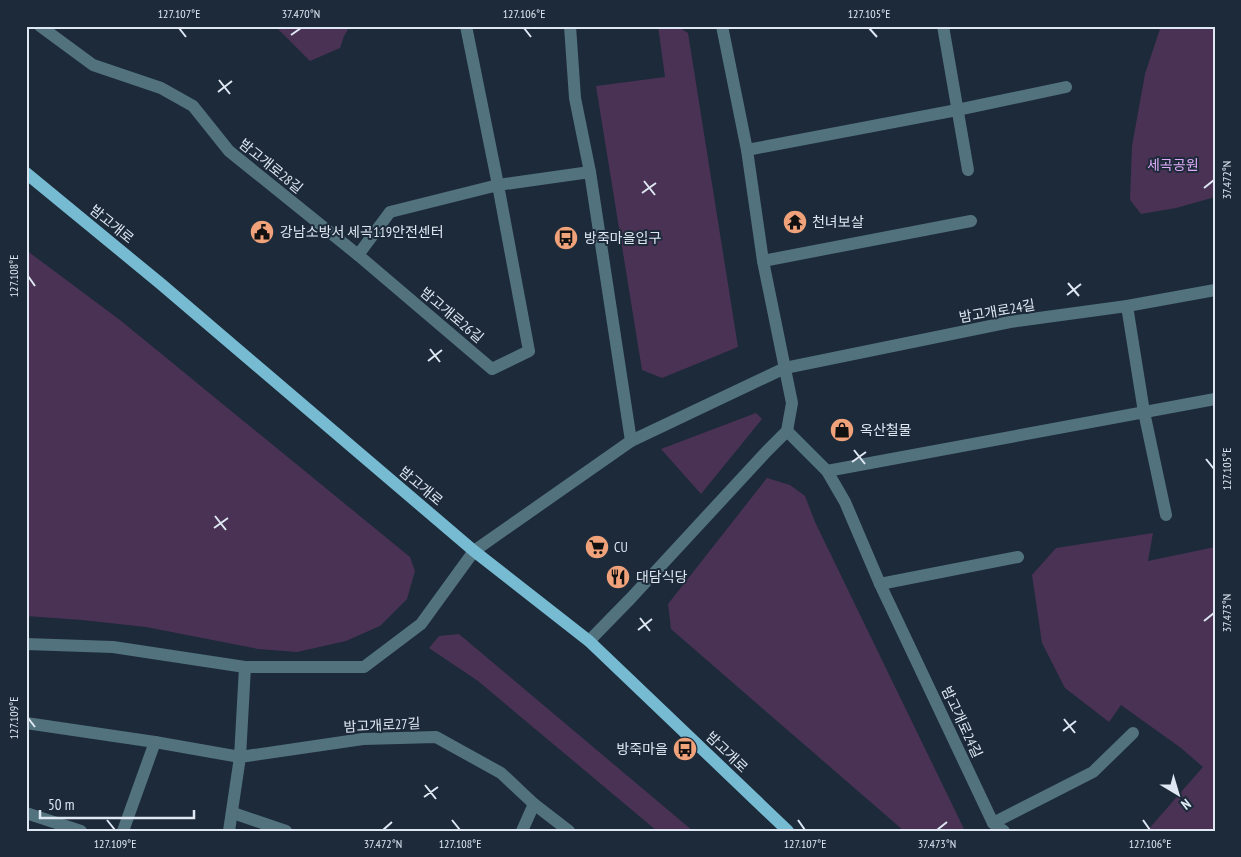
<svg xmlns="http://www.w3.org/2000/svg" width="1241" height="857" viewBox="0 0 1241 857" font-family="'PT Sans Narrow','Noto Sans KR',sans-serif">
<style>
.green{fill:#4a3255}
.lines{fill:none;stroke-linecap:round;stroke-linejoin:round}
.minor{stroke:#52727d;stroke-width:12}
.major{stroke:#76bbd2;stroke-width:12}
.ticks{fill:none;stroke:#dee7f2;stroke-width:2}
.labels{text-anchor:middle;dominant-baseline:central;stroke-width:4;stroke-linejoin:round;paint-order:stroke}
.park-label{font-size:14px;fill:#dfabf9;stroke:#1c2a3a}
.street-label{font-size:14px;fill:#dee7f2;stroke:#1c2a3a}
.poi-label{font-size:14px;fill:#dee7f2;stroke:#1c2a3a;text-anchor:start}
.neatline{fill:none;stroke:#dee7f2;stroke-width:2}
.ticks-label{font-size:12px;text-anchor:middle;fill:#dee7f2}
</style>
<rect width="100%" height="100%" fill="#1c2a3a"/>
<g class="green">
<path d="M275,26H350L344,36L340,48L310,61Z"/>
<path d="M658,26H677L688,33L738,347L662,378L642,370L596,86L665,77Z"/>
<path d="M1161,26H1215V197L1176,208L1141,214L1130,200L1132,146L1145,74Z"/>
<path d="M26,250L120,320L410,557L415,571L407,599L380,626L346,641L297,652L258,649L146,627L82,620L26,616Z"/>
<path d="M756,413L762,419L701,494L661,449Z"/>
<path d="M767,478L790,485L805,496L815,522L965,831H904L671,629L668,604Z"/>
<path d="M1153,533L1148,561L1215,547V831H1147L1203,767L1181,748L1121,705L1109,722L1065,688L1042,643L1032,575L1056,548Z"/>
<path d="M459,634L693,831H657L478,681L429,648L439,636Z"/>
</g>
<g class="lines">
<g class="minor">
<path d="M40,26L93,65L161,88L193,106L229,151L358,255"/>
<path d="M466,26L498,185L529,351L492,369L358,255L390,212L498,185L590,172"/>
<path d="M943,26L968,170"/>
<path d="M747,150L957,110L1066,87"/>
<path d="M763,261L971,221"/>
<path d="M1127,306L1144,412L1166,515"/>
<path d="M787,431L827,471L845,502L880,584L993,823L1004,831"/>
<path d="M631,441L785,368L1010,322L1127,306L1215,290"/>
<path d="M827,471L1215,399"/>
<path d="M880,584L1018,557"/>
<path d="M589,641L631,598L766,452L787,431L792,403L763,261L747,150L722,26"/>
<path d="M26,644L113,647L245,667H364L421,624L474,551L631,441L590,172L575,98L570,26"/>
<path d="M26,723L155,742L240,757L245,667"/>
<path d="M26,813L81,831"/>
<path d="M233,813L286,831"/>
<path d="M993,823L1093,772L1133,733"/>
<path d="M123,831L155,742"/>
<path d="M229,831L240,757L363,739L436,737L501,773L534,804L569,831"/>
<path d="M522,831L534,804"/>
</g>
<path class="major" d="M26,173L161,284L474,551L589,641L788,831"/>
</g>
<path class="ticks" d="M179,28L186,37M524,28L531,37M869,28L877,37M291,35L301,28M219,80L230,94M218,92L232,81M644,181L655,195M1204,188L1214,180M642,193L656,183M28,276L35,286M1068,283L1079,296M1067,295L1081,284M430,349L440,362M428,361L442,350M854,450L865,464M1206,459L1214,469M852,462L866,452M215,516L226,530M214,528L228,518M640,618L650,631M1204,621L1214,613M638,630L652,619M28,718L35,727M1064,719L1075,733M1063,731L1076,721M425,785L436,799M424,797L438,787M107,820L115,830M452,820L460,830M798,820L805,830M1143,820L1150,830M383,830L392,822M937,830L947,822"/>
<defs>
<g id="temple-disc" transform="scale(1.25)"><circle r="9.5" fill="#f0a27a" stroke="#1c2a3a"/><path d="M0-6L5-2H3V0L6.5 2.5H4V6H1.5V3h-3V6H-4V2.5H-6.5L-3 0V-2H-5Z" fill="#111"/></g>
<g id="civic-disc" transform="scale(1.25)"><circle r="9.5" fill="#f0a27a" stroke="#1c2a3a"/><path d="M-.6-6.5H3V-4.5H.6V-3L4-1V1h2V6H-6V1h2V-1L-.6-3ZM-1.2 2.5V6h2.4V2.5Z" fill="#111"/></g>
<g id="bus-disc" transform="scale(1.25)"><circle r="9.5" fill="#f0a27a" stroke="#1c2a3a"/><path d="M-5-6H5V4H4V6H2V4H-2V6H-4V4H-5ZM-3.5-4V0h7V-4ZM-3.5 1.2v1.5H-2V1.2ZM2 1.2v1.5H3.5V1.2Z" fill="#111"/></g>
<g id="shop-disc" transform="scale(1.25)"><circle r="9.5" fill="#f0a27a" stroke="#1c2a3a"/><path d="M-5-2.5h2.3a2.7 3.5 0 0 1 5.4 0H5L5.5 6h-11ZM-1.5-2.5h3a1.5 2.3 0 0 0-3 0Z" fill="#111"/></g>
<g id="supermarket-disc" transform="scale(1.25)"><circle r="9.5" fill="#f0a27a" stroke="#1c2a3a"/><path d="M-6-5.5h2.5l.6 2H6L4.5 2H-2.5L-4.4-4H-6ZM-1.5 3.2a1.3 1.3 0 1 0 .1 0ZM3 3.2a1.3 1.3 0 1 0 .1 0Z" fill="#111"/></g>
<g id="restaurant-disc" transform="scale(1.25)"><circle r="9.5" fill="#f0a27a" stroke="#1c2a3a"/><path d="M-5-6h1v4h1v-4h1v4h1v-4h1v5L-1.5 .5V6h-2V.5L-5-1ZM5-6V6H3V1.5H1.5Q1.5-4 5-6Z" fill="#111"/></g>
</defs>
<g fill-rule="evenodd">
<use href="#temple-disc" x="795" y="222"/>
<use href="#civic-disc" x="262" y="232"/>
<use href="#bus-disc" x="566" y="238"/>
<use href="#shop-disc" x="842" y="430"/>
<use href="#supermarket-disc" x="597" y="547"/>
<use href="#restaurant-disc" x="618" y="577"/>
<use href="#bus-disc" x="685" y="749"/>
</g>
<g class="labels">
<g class="park-label">
<text x="1173" y="165">세곡공원</text>
</g>
<g class="street-label">
<text transform="translate(271 166) rotate(39)">밤고개로28길</text>
<text transform="translate(112 224) rotate(39)">밤고개로</text>
<text transform="translate(997 311) rotate(-10)">밤고개로24길</text>
<text transform="translate(452 315) rotate(40)">밤고개로26길</text>
<text transform="translate(421 486) rotate(40)">밤고개로</text>
<text transform="translate(962 722) rotate(65)">밤고개로24길</text>
<text transform="translate(382 725) rotate(-3)">밤고개로27길</text>
<text transform="translate(727 752) rotate(44)">밤고개로</text>
</g>
<g class="poi-label">
<text x="812" y="222">천녀보살</text>
<text x="280" y="232">강남소방서 세곡119안전센터</text>
<text x="584" y="238">방죽마을입구</text>
<text x="860" y="430">옥산철물</text>
<text x="614" y="547">CU</text>
<text x="636" y="577">대담식당</text>
<text x="668" y="749" text-anchor="end">방죽마을</text>
</g>
</g>
<rect width="1241" height="857" fill="none" stroke="#1c2a3a" stroke-width="55"/>
<g transform="translate(1178 794) rotate(142)" stroke="#1c2a3a" stroke-width="4" paint-order="stroke">
<path d="M0-4L9 19L0 12L-9 19Z" fill="#dee7f2"/>
<text y="-8" font-size="14" font-weight="bold" text-anchor="middle" fill="#dee7f2">N</text>
</g>
<path d="M40 810v8h154v-8" fill="none" stroke="#dee7f2" stroke-width="2.5"/>
<text x="48" y="810" font-size="15" fill="#dee7f2" stroke="#1c2a3a" stroke-width="4" paint-order="stroke">50 m</text>
<rect x="28" y="28" width="1186" height="802" class="neatline"/>
<g class="ticks-label">
<text x="179" y="18">127.107°E</text>
<text x="301" y="18">37.470°N</text>
<text x="524" y="18">127.106°E</text>
<text x="869" y="18">127.105°E</text>
<text transform="translate(1227 180) rotate(-90)" y="4">37.472°N</text>
<text transform="translate(14 276) rotate(-90)" y="4">127.108°E</text>
<text transform="translate(1227 469) rotate(-90)" y="4">127.105°E</text>
<text transform="translate(1227 613) rotate(-90)" y="4">37.473°N</text>
<text transform="translate(14 718) rotate(-90)" y="4">127.109°E</text>
<text x="115" y="848">127.109°E</text>
<text x="383" y="848">37.472°N</text>
<text x="460" y="848">127.108°E</text>
<text x="805" y="848">127.107°E</text>
<text x="937" y="848">37.473°N</text>
<text x="1150" y="848">127.106°E</text>
</g>
</svg>
